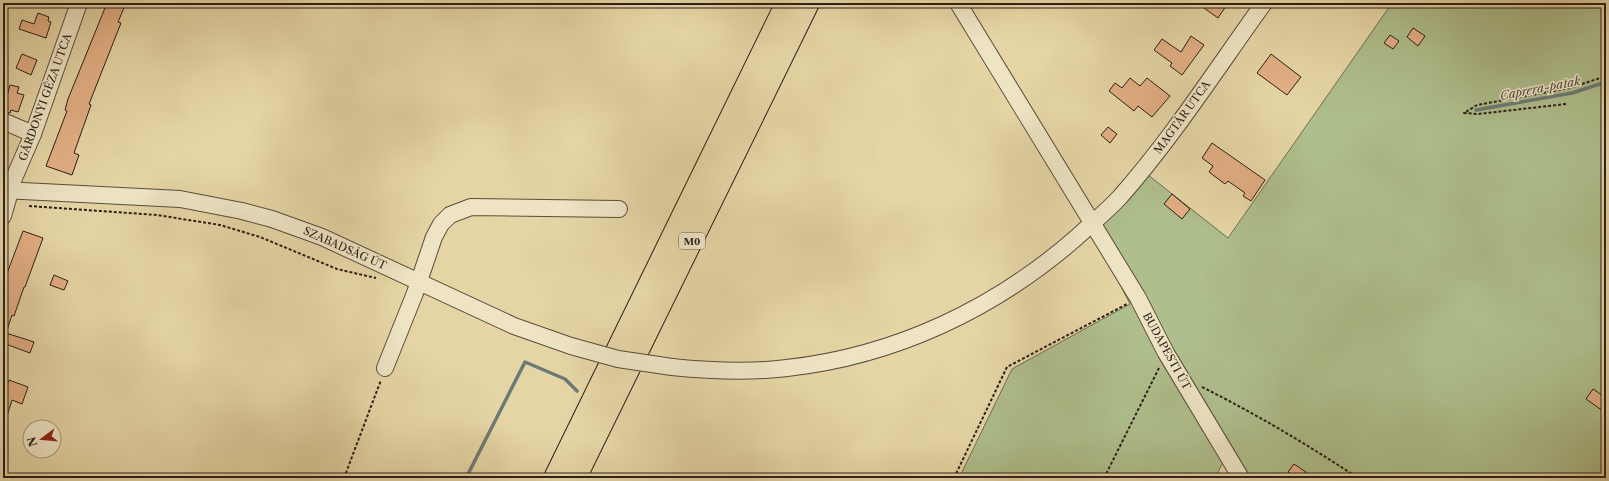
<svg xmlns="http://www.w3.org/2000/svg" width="1609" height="481" viewBox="0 0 1609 481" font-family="'Libre Caslon Text',serif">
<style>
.green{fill:#aebe8c;stroke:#6e6e52}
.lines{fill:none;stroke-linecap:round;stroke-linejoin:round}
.stream{stroke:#6d7a73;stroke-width:3.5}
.building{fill:#e3af85;stroke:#2d1e19}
.minor-casing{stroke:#5b4c3c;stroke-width:18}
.highway-casing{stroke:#2d1e19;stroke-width:24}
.path{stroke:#2d1e19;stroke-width:2;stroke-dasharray:3 2;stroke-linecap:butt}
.minor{stroke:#eee4c4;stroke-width:16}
.highway{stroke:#e5d5a5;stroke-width:22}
.minor-bridge-casing{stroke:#5b4c3c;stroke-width:18;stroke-linecap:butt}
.minor-bridge{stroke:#eee4c4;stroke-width:16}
.labels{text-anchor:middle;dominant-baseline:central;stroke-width:3;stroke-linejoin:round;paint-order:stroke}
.shield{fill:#eee4c4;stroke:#67594c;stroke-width:1}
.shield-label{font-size:10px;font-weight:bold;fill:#2d1e19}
.street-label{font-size:11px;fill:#2d1e19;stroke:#eee4c4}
.water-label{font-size:12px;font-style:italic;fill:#4d4c46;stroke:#eee4c4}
</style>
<rect width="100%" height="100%" fill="#e5d5a5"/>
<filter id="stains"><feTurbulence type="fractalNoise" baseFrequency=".005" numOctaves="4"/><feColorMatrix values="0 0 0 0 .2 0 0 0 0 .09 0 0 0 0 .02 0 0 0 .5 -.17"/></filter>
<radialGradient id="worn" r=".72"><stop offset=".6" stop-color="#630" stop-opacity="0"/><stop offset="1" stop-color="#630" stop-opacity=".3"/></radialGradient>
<path class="green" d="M1392,3H1606V478H1247L1229,450L1215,478H959L1012,369L1130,304L1094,234L1143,171L1228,238Z"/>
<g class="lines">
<g class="stream">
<path d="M1476,110L1572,93L1606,82"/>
<path d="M466,478L525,362L565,379L577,391"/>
</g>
</g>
<g class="building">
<path d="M107,3H126L118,22L121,23L89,104L91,105L74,153L79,155L72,175L46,166L67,111L65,110L68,99Z"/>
<path d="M1197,3H1228L1218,18Z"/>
<path d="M38,13L49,17L48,21L51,22L46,38L19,29L22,20L34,24Z"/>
<path d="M1413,28L1425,36L1418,46L1407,37Z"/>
<path d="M1390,35L1399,41L1393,49L1384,43Z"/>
<path d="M1191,36L1204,45L1182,75L1170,66L1172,63L1154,50L1162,39L1181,52Z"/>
<path d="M22,54L37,60L31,75L16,68Z"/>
<path d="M1271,54L1301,77L1287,95L1257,73Z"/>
<path d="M1130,78L1140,86L1147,78L1170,96L1152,117L1138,106L1134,111L1109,91L1115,83L1122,88Z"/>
<path d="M10,85L19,87L17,93L24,95L18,112L11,110L10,113L3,111Z"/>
<path d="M1108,127L1117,134L1110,143L1101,135Z"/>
<path d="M1212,143L1265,180L1251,201L1243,196L1245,193L1228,181L1225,184L1209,172L1213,166L1202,158Z"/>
<path d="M1172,194L1190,209L1182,219L1164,204Z"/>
<path d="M23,231L43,238L25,287H24L14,316L12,315L6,333L34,342L30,353L3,343V284Z"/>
<path d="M54,275L68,281L64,290L50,285Z"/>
<path d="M9,380L28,387L22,404L12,400L5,422H3V396Z"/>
<path d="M1593,389L1606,398V406L1603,411L1586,399Z"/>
<path d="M1294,464L1306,472L1301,478H1296L1288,472Z"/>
</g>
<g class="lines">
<g class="minor-casing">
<g id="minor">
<path d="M958,3L1138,298L1166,353L1241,478"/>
<path d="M3,121L33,134"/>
<path d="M3,190L180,199L242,211L272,219L322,237L514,326L571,346"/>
<path d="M3,216L14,178L33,134L79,3"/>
<path d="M672,367C711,371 748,373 787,368C895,356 995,309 1077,237C1091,224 1107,211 1120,197C1173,137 1217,68 1264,3"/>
<path d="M385,368L415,293L434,237L441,224L450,215L471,207L619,209"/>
</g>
</g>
<g class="highway-casing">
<g id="highway">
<path d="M555,478L787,3"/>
<path d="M575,478L808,3"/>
</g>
</g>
<g class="path">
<path d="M1566,104L1478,114L1464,113L1477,105L1570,88L1606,76"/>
<path d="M29,206L157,215L220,225L260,237L337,269L376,278"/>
<path d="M1202,387C1256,414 1308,445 1358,478"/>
<path d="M344,478L381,380"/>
<path d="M954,478L1007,367L1127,304"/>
<path d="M1104,478L1159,368"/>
</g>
<use href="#minor" class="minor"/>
<use href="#highway" class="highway"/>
<g class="minor-bridge-casing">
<path id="minor-bridge" d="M571,346L618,359L672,367"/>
</g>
<use href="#minor-bridge" class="minor-bridge"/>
</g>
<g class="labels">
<rect class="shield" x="679" y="233" width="26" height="16" rx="3"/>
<g class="shield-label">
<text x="692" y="241">M0</text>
</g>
<g class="street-label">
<text transform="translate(45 97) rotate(-70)">GÁRDONYI GÉZA UTCA</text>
<text transform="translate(1182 117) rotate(-54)">MAGTÁR UTCA</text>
<text transform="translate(345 248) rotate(24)">SZABADSÁG ÚT</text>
<text transform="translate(1167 351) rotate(61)">BUDAPESTI ÚT</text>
</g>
<g class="water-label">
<text transform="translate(1540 88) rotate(-11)">Caprera-patak</text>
</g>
</g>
<rect width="1609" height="481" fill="none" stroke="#e5d5a5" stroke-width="16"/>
<rect x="4" y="4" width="1601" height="473" fill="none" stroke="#2d1e19" stroke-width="2"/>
<rect x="8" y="8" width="1593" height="465" fill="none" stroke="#2d1e19"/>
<g transform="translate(42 439) rotate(254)"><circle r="19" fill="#eee4c4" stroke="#a19580"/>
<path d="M0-3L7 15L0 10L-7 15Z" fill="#8f2418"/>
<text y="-6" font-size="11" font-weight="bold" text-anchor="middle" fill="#2d1e19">N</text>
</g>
<rect width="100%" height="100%" filter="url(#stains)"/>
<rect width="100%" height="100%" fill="url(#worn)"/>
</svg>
